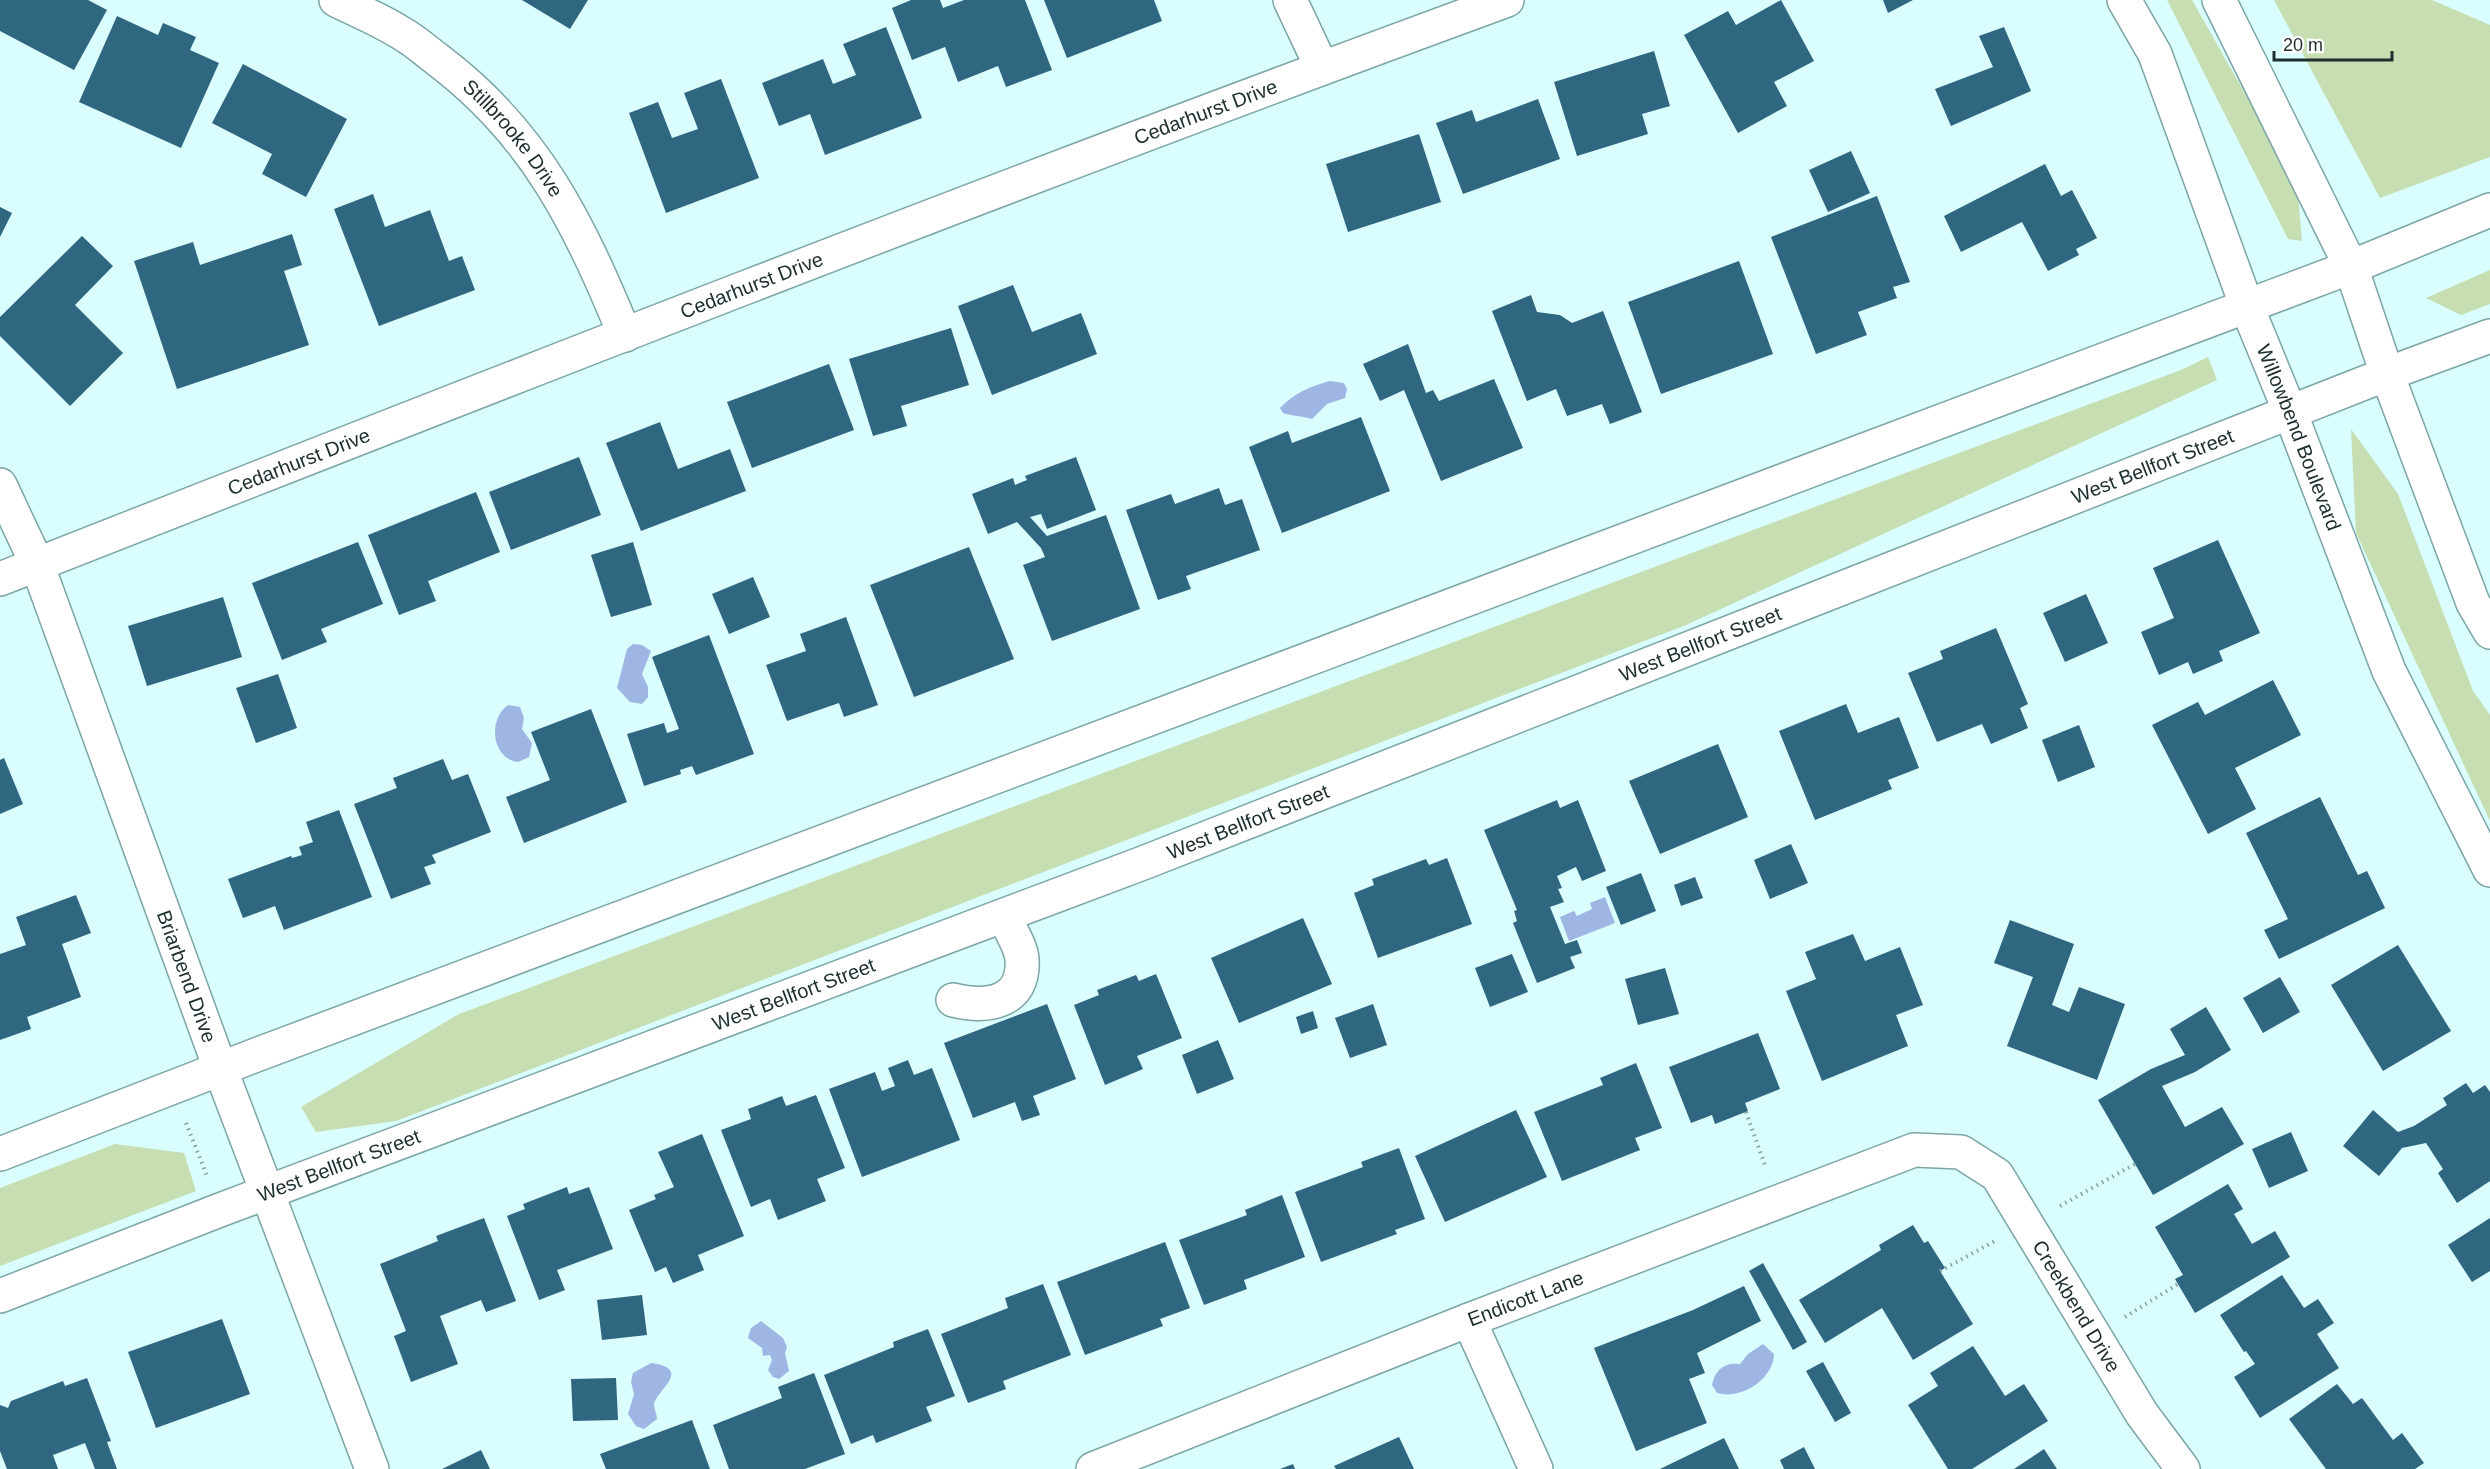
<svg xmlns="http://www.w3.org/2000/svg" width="2490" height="1469" viewBox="0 0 2490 1469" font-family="Arial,sans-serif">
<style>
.green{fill:#c6deb2}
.water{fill:#9fb6e5}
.building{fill:#2f6680}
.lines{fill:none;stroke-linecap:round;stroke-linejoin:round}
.minor-casing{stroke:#7ca5a6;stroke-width:36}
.major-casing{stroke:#7ca5a6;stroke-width:36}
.path{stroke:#86a1a2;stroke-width:4;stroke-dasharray:1.5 4.5;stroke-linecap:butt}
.minor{stroke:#fff;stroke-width:33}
.major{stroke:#fff;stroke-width:33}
.labels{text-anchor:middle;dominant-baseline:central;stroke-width:6;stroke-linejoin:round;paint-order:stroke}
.street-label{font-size:20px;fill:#1d2e2e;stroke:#fff}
</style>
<rect width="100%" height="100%" fill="#dafdfe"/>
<g class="green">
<path d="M2167,0H2192L2297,185L2302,241L2288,239Z"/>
<path d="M2274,0H2432L2490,25V157L2380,198Z"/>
<path d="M2490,270V304L2461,315L2426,298Z"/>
<path d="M2208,357L2217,380L1686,625L396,1121L316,1132L301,1107L459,1014L2181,370Z"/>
<path d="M2351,429L2398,494L2473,691L2490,715V821L2356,533Z"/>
<path d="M115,1144L184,1153L196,1191L0,1266V1188Z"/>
</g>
<g class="water">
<path d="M1330,381L1344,383L1347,389L1345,398L1327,404L1312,419C1302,416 1291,416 1283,413L1280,408C1294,393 1311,386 1330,381Z"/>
<path d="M633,644L642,645L651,651L642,674L648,687V697L642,704L630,702L617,688L627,649Z"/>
<path d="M508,705L520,707L524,718L522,729L532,743L529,757L518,762C491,758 488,719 508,705Z"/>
<path d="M1605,897L1615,923L1569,941L1560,917L1574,911L1577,916L1592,909L1590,903Z"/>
<path d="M761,1321L783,1338L787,1347L785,1353L789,1371L779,1379L773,1377L768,1370L772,1360L770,1355L763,1356L762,1348L748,1338L751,1328Z"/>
<path d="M1763,1344L1774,1354C1773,1380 1741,1400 1717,1393L1712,1385C1715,1370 1724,1362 1740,1364L1748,1354Z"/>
<path d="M651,1363C694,1369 656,1390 654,1405C654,1409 657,1414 657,1419L644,1429L636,1426L628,1414L634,1394L631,1382L633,1373Z"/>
</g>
<g class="building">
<path d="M0,0H88L107,10L74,70L0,31Z"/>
<path d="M522,0H588L570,29Z"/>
<path d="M911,0H940L943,8L964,0H1025L1052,70L1006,87L998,66L958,82L945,47L912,60L892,8Z"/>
<path d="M1044,0H1154L1162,21L1067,58Z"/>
<path d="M1781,0L1814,61L1774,82L1787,106L1738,133L1684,35L1728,11L1736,25Z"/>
<path d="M1883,0H1913L1888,13Z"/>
<path d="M117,16L158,35L163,23L196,37L190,50L219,63L181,148L79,102Z"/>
<path d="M886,27L922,118L825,155L810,114L779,126L762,83L823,59L833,84L856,75L843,44Z"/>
<path d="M2004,27L2031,91L1951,126L1935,89L1993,67L1979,36Z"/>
<path d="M1654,51L1670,106L1642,114L1648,134L1577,156L1554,82Z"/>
<path d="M243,64L347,119L306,197L262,174L272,154L212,123Z"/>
<path d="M721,79L759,178L666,213L629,113L658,102L672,138L698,129L684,93Z"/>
<path d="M1538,99L1560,159L1463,194L1436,123L1472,110L1476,122Z"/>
<path d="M1419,134L1441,202L1348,232L1326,164Z"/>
<path d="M1851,151L1870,193L1828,212L1809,170Z"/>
<path d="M2045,164L2061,196L2072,190L2097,238L2076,249L2079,255L2048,271L2022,222L1961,252L1944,216Z"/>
<path d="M373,194L385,227L430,210L449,261L462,256L475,290L379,326L334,209Z"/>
<path d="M1877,196L1910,282L1893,287L1897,298L1858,312L1867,335L1816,354L1771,237Z"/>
<path d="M0,207L12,213L0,237Z"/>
<path d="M292,234L302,265L284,271L309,345L177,389L134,261L193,242L200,265Z"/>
<path d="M82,236L113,266L75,305L123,353L70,406L0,336V317Z"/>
<path d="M1739,261L1773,354L1661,394L1628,302Z"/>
<path d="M1013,285L1032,332L1081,313L1097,354L992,395L958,306Z"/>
<path d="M1531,295L1537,312L1560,315L1572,323L1603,311L1642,412L1610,424L1602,404L1567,416L1556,389L1527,401L1492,311Z"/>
<path d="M951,328L969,385L901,406L907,426L873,436L849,359Z"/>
<path d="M1408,344L1426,393L1433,390L1439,401L1494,379L1523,448L1441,481L1404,390L1380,401L1363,364Z"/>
<path d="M829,364L854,430L752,468L727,402Z"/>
<path d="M1361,417L1390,491L1282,533L1249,447L1288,431L1292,443Z"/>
<path d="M660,422L678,469L730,449L746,491L641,531L606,443Z"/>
<path d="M579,457L601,515L511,550L489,492Z"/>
<path d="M1076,457L1096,510L1047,529L1041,514L1030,517L1047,536L1106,515L1140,609L1052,641L1023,565L1045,557L1041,548L1017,522L988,534L972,494L1013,478L1015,485L1027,480L1025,476Z"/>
<path d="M1219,488L1225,505L1242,499L1260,550L1186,576L1191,589L1158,600L1126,510L1171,494L1175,504Z"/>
<path d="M476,492L500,552L428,581L436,601L399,615L368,535Z"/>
<path d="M2218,540L2260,633L2219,651L2223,661L2193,674L2188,662L2159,675L2141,632L2174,618L2153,568Z"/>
<path d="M358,542L383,604L321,629L327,642L282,660L252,583Z"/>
<path d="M633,542L652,605L611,617L591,555Z"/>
<path d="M969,547L1014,659L914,697L870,585Z"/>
<path d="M753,577L770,617L729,634L712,594Z"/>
<path d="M2086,594L2108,643L2065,662L2043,613Z"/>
<path d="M223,597L242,657L147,686L128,626Z"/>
<path d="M846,617L878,705L844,717L839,703L787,721L766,665L806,651L800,634Z"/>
<path d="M1996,628L2028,704L2020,708L2028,728L1991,744L1982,724L1937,742L1908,673L1943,659L1940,651Z"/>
<path d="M709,635L754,754L696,775L692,766L680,770L681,774L644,786L627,734L664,723L667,733L679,729L652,657Z"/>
<path d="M278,674L297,728L256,743L236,688Z"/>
<path d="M2273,680L2301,735L2235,768L2256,809L2208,834L2152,725L2198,702L2205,715Z"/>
<path d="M1846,704L1858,733L1899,717L1919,768L1888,780L1892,789L1815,820L1779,731Z"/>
<path d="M591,709L627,802L524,843L506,797L550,780L531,732Z"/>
<path d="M2079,725L2095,767L2058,782L2042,740Z"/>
<path d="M1718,744L1748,817L1660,854L1629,781Z"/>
<path d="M4,758L23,804L0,814V760Z"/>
<path d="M443,759L452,780L468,774L491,832L432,855L436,863L424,867L431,884L391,899L354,804L397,788L393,778Z"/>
<path d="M2320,797L2358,875L2367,871L2385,908L2279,959L2264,930L2288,919L2246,833Z"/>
<path d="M1557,800L1560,808L1578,800L1606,871L1582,881L1576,867L1557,876L1562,888L1558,889L1564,902L1550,907L1565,944L1577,940L1582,953L1570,957L1575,968L1537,983L1513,923L1517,921L1514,911L1517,910L1484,830Z"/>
<path d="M339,810L372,897L284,930L275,906L243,918L228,879L291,856L292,858L302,855L299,847L313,842L306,822Z"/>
<path d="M1791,844L1808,883L1770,899L1754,860Z"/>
<path d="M1447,858L1472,924L1378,958L1354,893L1374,885L1372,879L1426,859L1429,865Z"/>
<path d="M1641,873L1656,911L1621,925L1606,887Z"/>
<path d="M1695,877L1703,898L1681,906L1674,885Z"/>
<path d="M76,895L91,933L62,944L81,997L27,1017L31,1029L0,1040V954L26,945L16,917Z"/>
<path d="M1303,918L1332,984L1239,1023L1211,958Z"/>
<path d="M2010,920L2074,944L2052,1005L2069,1012L2079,987L2125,1004L2097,1080L2007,1046L2033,977L1994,963Z"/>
<path d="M1853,934L1865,961L1900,947L1923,1005L1896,1015L1908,1046L1822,1081L1786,991L1816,979L1805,952Z"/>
<path d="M2398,945L2451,1031L2383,1071L2331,985Z"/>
<path d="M1512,954L1528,992L1490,1007L1475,968Z"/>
<path d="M1665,968L1679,1014L1638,1025L1625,979Z"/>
<path d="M1156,974L1182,1038L1137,1056L1143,1069L1105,1085L1074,1005L1099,995L1097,990L1136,975L1139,981Z"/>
<path d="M2280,977L2300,1012L2263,1033L2243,998Z"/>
<path d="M1047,1004L1076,1079L1033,1096L1040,1115L1022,1121L1015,1102L973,1118L944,1043Z"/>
<path d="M1373,1004L1387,1045L1350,1058L1335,1018Z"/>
<path d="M2206,1007L2231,1050L2195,1072L2162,1086L2185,1127L2222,1107L2244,1144L2153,1195L2098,1100L2151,1069L2185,1055L2170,1029Z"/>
<path d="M1313,1011L1318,1028L1301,1034L1296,1017Z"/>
<path d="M1758,1033L1780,1089L1745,1103L1748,1111L1715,1124L1712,1115L1691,1123L1669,1067Z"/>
<path d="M1218,1040L1234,1079L1197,1094L1182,1055Z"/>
<path d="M908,1060L914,1075L932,1068L960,1140L862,1177L829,1089L875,1072L882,1091L895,1086L888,1068Z"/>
<path d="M1636,1063L1662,1128L1635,1138L1640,1150L1562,1181L1534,1112L1603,1085L1600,1078Z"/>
<path d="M2466,1083L2473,1093L2485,1085L2490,1092V1181L2457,1203L2438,1173L2443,1169L2426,1143L2402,1148L2379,1176L2343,1146L2373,1110L2398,1132L2414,1126L2447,1105L2443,1098Z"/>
<path d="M816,1095L845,1168L817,1179L826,1201L778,1220L770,1199L751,1207L721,1130L751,1119L748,1109L782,1096L786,1106Z"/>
<path d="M1516,1110L1547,1177L1445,1222L1415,1156Z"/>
<path d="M2291,1132L2308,1171L2269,1188L2252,1149Z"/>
<path d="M702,1134L744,1236L698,1255L704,1270L673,1283L666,1267L655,1272L629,1210L656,1199L654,1195L674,1187L658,1152Z"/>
<path d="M1399,1148L1425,1219L1395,1230L1397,1234L1321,1262L1295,1192L1363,1167L1361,1162Z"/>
<path d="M2228,1184L2243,1209L2234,1214L2252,1244L2275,1231L2290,1257L2195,1313L2175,1279L2183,1275L2155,1227Z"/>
<path d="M567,1187L569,1194L589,1187L613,1249L557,1270L565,1290L539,1300L507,1216L525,1209L523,1204Z"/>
<path d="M1282,1195L1305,1257L1244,1280L1247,1289L1204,1305L1179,1240L1247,1215L1245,1210Z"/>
<path d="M484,1218L516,1301L486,1312L481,1300L440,1316L458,1364L411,1382L394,1336L406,1331L380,1264L438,1241L436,1236Z"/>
<path d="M2490,1218V1271L2472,1282L2448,1245Z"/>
<path d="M1913,1225L1924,1243L1928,1241L1945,1268L1940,1271L1973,1324L1913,1360L1882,1308L1825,1343L1799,1300L1881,1250L1879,1245Z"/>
<path d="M1165,1242L1190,1308L1160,1319L1163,1326L1085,1355L1057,1282Z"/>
<path d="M1763,1263L1807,1342L1793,1350L1749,1271Z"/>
<path d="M2282,1275L2304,1308L2318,1299L2334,1323L2317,1334L2339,1368L2260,1418L2234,1377L2255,1364L2246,1351L2244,1352L2220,1315Z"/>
<path d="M1043,1284L1071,1355L1003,1381L1006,1389L968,1403L941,1334L1008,1308L1005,1298Z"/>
<path d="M1744,1286L1761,1321L1697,1353L1705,1373L1689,1379L1707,1423L1636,1451L1594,1348L1693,1310Z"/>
<path d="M642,1295L647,1335L602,1340L597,1300Z"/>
<path d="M222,1319L250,1394L156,1428L128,1352Z"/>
<path d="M928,1329L955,1396L926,1407L932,1421L876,1443L873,1435L851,1444L824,1375L894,1347L893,1342Z"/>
<path d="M1973,1346L2005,1396L2024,1384L2048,1421L1972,1469H1948L1908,1405L1938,1386L1930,1373Z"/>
<path d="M1823,1362L1851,1413L1835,1422L1806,1371Z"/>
<path d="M814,1373L845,1454L805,1469H729L713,1425L782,1398L778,1387Z"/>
<path d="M87,1378L111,1441L107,1442L117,1469H95L85,1443L53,1455L58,1469H7L0,1451V1405L8,1408L11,1401L63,1381L65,1386Z"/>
<path d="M616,1378L618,1420L573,1421L571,1379Z"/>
<path d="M2337,1384L2353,1404L2362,1398L2393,1440L2402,1433L2424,1463L2415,1469H2326L2289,1419Z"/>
<path d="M692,1420L710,1469H606L600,1454Z"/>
<path d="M1399,1437L1414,1469H1336L1334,1466Z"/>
<path d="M1724,1438L1739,1469H1660Z"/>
<path d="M1804,1447L1815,1469H1784L1780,1460Z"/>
<path d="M2044,1449L2057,1469H2014Z"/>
<path d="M481,1450L490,1469H442Z"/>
<path d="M1293,1464L1295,1469H1280Z"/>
</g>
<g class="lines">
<g class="minor-casing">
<g id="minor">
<path id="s1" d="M336,0C358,11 381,20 401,33C414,40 426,51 438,60C536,134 579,224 625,335"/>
<path d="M1290,0L1322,68"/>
<path id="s2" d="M0,485L37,564L220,1068L372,1469"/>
<path id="s3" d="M0,579C501,382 1002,185 1507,0"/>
<path d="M953,1000C986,1008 1025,1004 1022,959C1021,946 1009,928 1004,916"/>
<path d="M1469,1320L1536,1469"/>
<path id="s4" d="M1093,1469L1469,1320L1914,1150L1961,1152L1997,1175L2142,1414L2183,1469"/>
</g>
</g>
<g class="major-casing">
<g id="major">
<path id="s5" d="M2124,0L2155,54L2247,307L2290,412L2389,671L2490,870"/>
<path d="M2219,0L2351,267L2387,374L2473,603L2490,632"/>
<path d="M0,1154L256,1055L2351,267L2490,210"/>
<path id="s6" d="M0,1296L220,1210L1143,863L2387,374L2490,336"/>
</g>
</g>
<g class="path">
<path d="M1746,1112L1766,1168"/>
<path d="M186,1123L207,1176"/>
<path d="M2060,1206L2135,1164"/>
<path d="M1940,1271L1995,1241"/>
<path d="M2125,1317L2178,1284"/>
</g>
<use href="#minor" class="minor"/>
<use href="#major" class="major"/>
</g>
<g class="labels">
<g class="street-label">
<text stroke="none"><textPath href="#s3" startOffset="1293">Cedarhurst Drive</textPath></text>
<text stroke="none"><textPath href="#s1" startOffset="228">Stillbrooke Drive</textPath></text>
<text stroke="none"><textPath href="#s3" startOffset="807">Cedarhurst Drive</textPath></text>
<text stroke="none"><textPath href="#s5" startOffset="472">Willowbend Boulevard</textPath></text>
<text stroke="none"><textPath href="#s3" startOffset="321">Cedarhurst Drive</textPath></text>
<text stroke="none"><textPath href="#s6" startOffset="2307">West Bellfort Street</textPath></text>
<text stroke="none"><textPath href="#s6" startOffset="1821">West Bellfort Street</textPath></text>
<text stroke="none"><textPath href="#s6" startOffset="1335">West Bellfort Street</textPath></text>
<text stroke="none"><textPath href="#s2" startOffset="526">Briarbend Drive</textPath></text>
<text stroke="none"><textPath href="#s6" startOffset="849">West Bellfort Street</textPath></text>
<text stroke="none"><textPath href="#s6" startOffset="363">West Bellfort Street</textPath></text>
<text stroke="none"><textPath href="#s4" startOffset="465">Endicott Lane</textPath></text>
<text stroke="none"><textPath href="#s4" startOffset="1124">Creekbend Drive</textPath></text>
</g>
</g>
<path d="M2274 51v9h118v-9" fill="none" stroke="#1d2e2e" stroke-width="3"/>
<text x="2283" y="51" font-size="18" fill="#1d2e2e" stroke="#ffffff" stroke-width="4.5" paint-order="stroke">20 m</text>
</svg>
